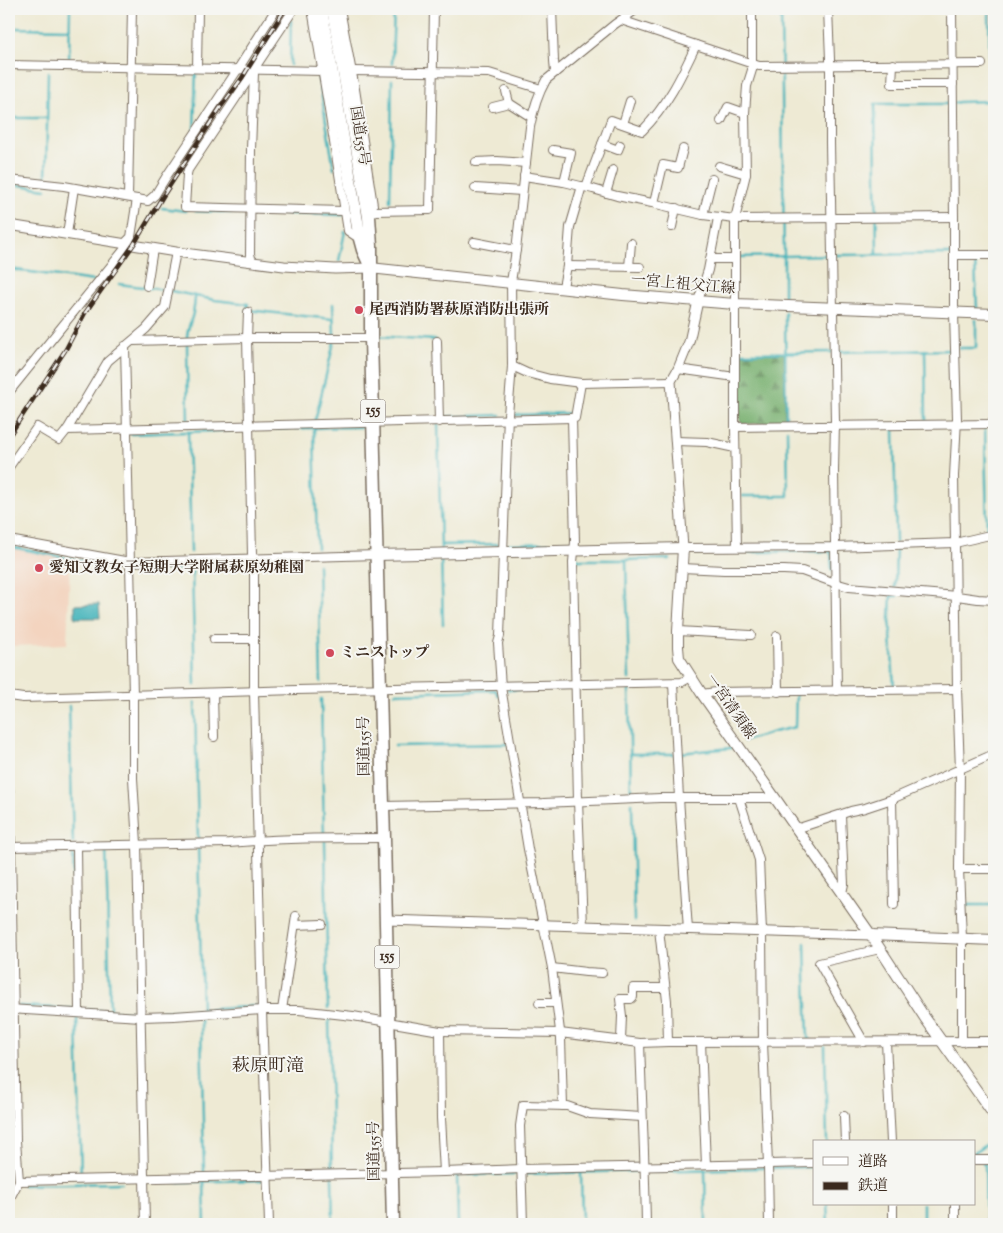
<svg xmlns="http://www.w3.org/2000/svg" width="1003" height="1233" viewBox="0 0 1003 1233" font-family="'Sorts Mill Goudy','Noto Serif JP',serif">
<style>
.built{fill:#f3d4bf}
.forest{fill:url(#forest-firs);stroke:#586c45}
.water{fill:#43b3ba;stroke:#3f6e6c}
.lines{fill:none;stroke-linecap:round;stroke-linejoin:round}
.stream{stroke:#43b3ba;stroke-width:2.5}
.minor-casing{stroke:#7a6d5e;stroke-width:10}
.tertiary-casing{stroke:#7a6d5e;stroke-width:11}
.secondary-casing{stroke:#7a6d5e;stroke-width:12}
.trunk-casing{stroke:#7a6d5e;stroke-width:15}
.minor{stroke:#fff;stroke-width:8}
.tertiary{stroke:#fff;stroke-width:9}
.secondary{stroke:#fff;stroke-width:10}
.trunk{stroke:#fff;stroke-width:12}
.rail-casing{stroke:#3b2a1e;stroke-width:4.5}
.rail{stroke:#f6f6f2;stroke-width:2.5;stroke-dasharray:8;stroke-linecap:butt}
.poi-dot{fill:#d1495b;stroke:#f6f6f2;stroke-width:2}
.labels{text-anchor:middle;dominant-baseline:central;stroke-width:4;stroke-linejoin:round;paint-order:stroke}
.shield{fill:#f6f6f2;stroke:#73675e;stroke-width:1}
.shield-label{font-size:14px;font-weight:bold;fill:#3b2a1e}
.street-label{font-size:15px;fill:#3b2a1e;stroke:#f6f6f2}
.poi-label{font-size:15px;font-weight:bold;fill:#3b2a1e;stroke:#f6f6f2;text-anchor:start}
.quarter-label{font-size:18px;fill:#3b2a1e;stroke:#f6f6f2}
</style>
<defs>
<pattern id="forest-firs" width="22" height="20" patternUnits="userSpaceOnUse" patternTransform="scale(1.25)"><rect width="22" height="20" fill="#75ae6c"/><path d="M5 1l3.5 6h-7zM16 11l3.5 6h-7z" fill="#618e58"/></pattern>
</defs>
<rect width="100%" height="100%" fill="#f6f6f2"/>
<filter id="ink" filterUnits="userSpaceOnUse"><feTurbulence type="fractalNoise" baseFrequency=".02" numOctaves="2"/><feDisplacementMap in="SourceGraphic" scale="10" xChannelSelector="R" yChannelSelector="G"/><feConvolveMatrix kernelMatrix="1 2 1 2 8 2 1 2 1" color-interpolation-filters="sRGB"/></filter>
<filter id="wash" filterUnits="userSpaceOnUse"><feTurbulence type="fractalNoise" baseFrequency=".0096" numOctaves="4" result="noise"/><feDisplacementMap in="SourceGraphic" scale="20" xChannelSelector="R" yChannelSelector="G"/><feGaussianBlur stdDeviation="1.12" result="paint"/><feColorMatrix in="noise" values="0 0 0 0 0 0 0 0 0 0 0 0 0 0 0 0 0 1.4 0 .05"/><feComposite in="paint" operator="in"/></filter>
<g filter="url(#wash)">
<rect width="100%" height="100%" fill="#eeead4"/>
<g class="built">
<path d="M990,9H994V252H993Z"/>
<path d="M10,548L70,560L67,644L11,646L9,557V549Z"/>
</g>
<path class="forest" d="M784,353L785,423L743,424L740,421L739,354Z"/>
<path class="water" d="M99,604L100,618H75V605Z"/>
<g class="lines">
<g class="stream">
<path d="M989,9L992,252H990"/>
<path d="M12,28L70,29"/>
<path d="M69,62L70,9"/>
<path d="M392,64L394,9"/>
<path d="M290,65L291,21"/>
<path d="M317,74H318L334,169"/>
<path d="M10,118H46"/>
<path d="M194,130L196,71"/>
<path d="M46,181L48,72"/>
<path d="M18,185L46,189"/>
<path d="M390,201L392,80"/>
<path d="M162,208L186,211"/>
<path d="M196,211L248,213"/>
<path d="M254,213L343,215"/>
<path d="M877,254L875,104H948L959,102L990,101"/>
<path d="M836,255L952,254"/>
<path d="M738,257L784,256L781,9"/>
<path d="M975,260L977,309"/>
<path d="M339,261L345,231"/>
<path d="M9,269L94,281"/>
<path d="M119,284L165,290"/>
<path d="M171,291L215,300L248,304L247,310L333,319"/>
<path d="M784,300V256L830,255"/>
<path d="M333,304L334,336"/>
<path d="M785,312L786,423"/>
<path d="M376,336L435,340"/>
<path d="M187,338C187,329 191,322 193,313C194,308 195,302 195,296"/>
<path d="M187,342L188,426"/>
<path d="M960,348H976V320"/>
<path d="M925,350L926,421"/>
<path d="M836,352L953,350"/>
<path d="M739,353L832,352"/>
<path d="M514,415L573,413L574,412"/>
<path d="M443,417L500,415"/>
<path d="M315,421L334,342"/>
<path d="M438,423L441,550"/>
<path d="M314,428L317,548"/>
<path d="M895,428H894L896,542"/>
<path d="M266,429L362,427"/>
<path d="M985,429L987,530L994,528"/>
<path d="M188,432L191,552"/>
<path d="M131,434L242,430"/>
<path d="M743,496H788L787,430"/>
<path d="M508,544L570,543"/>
<path d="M441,545L498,544"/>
<path d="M11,547L124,569"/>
<path d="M697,553L829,551L831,553L832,570"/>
<path d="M441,555L443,624"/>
<path d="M578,558L579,560H626"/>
<path d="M318,565L321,682"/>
<path d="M135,569H192L195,685"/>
<path d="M895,587L896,548"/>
<path d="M629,679L626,560L670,559"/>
<path d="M629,687L631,796"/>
<path d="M896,687L894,688L890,618L891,593H892V596H897"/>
<path d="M508,690L566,688"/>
<path d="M395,693L495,690L499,696"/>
<path d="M321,699L324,836"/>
<path d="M195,703L198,838"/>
<path d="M69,706L73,843"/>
<path d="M744,741L774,732L795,727L796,694"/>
<path d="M395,746L508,744"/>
<path d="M680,753L731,748"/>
<path d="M630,754H673"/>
<path d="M632,803L634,921"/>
<path d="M325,841L328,1008"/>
<path d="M198,845L202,1010"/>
<path d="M106,848L110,1011"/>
<path d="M71,849H73L74,887"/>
<path d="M964,905H994"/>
<path d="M805,943L808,1039H810"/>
<path d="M19,1006L73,1009"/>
<path d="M87,1010L132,1012"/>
<path d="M144,1012L202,1010L258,1006"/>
<path d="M77,1017L81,1177"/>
<path d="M329,1019L332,1170"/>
<path d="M201,1020L204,1173"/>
<path d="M825,1047L827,1142"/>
<path d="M974,1153L994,1139"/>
<path d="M983,1164H985L986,1224"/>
<path d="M771,1168L814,1167"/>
<path d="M705,1170L706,1224"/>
<path d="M648,1171L764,1168"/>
<path d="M581,1172L582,1224"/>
<path d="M525,1174L638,1171"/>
<path d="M452,1175L515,1174"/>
<path d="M457,1175L458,1224"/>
<path d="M332,1177L333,1224"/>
<path d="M204,1181L205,1224"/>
<path d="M172,1182L264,1180"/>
<path d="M23,1185L122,1183"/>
<path d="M827,1204L828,1224"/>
<path d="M923,1204V1224"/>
</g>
</g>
</g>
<g filter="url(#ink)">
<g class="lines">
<g class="minor-casing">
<g id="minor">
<path d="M294,9L254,69L250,77L188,170L187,174L185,207L344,211"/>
<path d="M312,9L328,104L348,231L360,239"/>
<path d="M340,9L355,89L373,205L370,213"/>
<path d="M552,9L554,61L555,72"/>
<path d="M828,9L830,59V143L835,421L834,471L837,691"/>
<path d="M952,9L954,217V313L957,419L954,476L955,543L957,689L960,770L959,869L962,938V1042"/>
<path d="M9,18V9"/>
<path d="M621,20L759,66L982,64"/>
<path d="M893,64L892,84H953"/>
<path d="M9,65L323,71"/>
<path d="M197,68L198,9"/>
<path d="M352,71L489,73L541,89"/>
<path d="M506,91L509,103"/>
<path d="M493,107L509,103L531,117"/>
<path d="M721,121L728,107L745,113"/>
<path d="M623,124L630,101"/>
<path d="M602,144L618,150L620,145"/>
<path d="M553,150L571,153L564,182"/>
<path d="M476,162L497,161L526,163"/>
<path d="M719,166L746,174"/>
<path d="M524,176L564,182L593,189L617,196L652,203L703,215L735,219L954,217"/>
<path d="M9,180L64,186L148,201L155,195L166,177L238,69L276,9"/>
<path d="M586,187L611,120L642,131C667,106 681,77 696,45"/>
<path d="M475,188L522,191"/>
<path d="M606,193L613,170"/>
<path d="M128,197L132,9"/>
<path d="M654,203L663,165L678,168L683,149"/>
<path d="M703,215L712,179"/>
<path d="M369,217L374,211L430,210L434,9"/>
<path d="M672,227L676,208"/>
<path d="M67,234L74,188"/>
<path d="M474,242L516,250"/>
<path d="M954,255H994"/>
<path d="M710,259H735"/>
<path d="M252,262L250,254L251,149L254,73"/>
<path d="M567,266L640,267"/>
<path d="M629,267L631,243"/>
<path d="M147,286L153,249L152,248"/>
<path d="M563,287L567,266L570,227L582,186"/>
<path d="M698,301L708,270L718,218"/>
<path d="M248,312L247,338L252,554L254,563V692L262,1010L269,1224"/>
<path d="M133,341L247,338H371"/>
<path d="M437,341L439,422"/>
<path d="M125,346L133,695V778L137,844L145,1224"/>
<path d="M512,366L527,373L550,379L581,383L671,381"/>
<path d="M678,369L735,377"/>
<path d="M581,383L575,418H572L575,542L573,562L578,801L583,926"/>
<path d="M9,392L123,251L126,245L125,243L131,237L137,199"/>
<path d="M735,427L994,424"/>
<path d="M67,430L572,418"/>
<path d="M676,441L707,442L735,448"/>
<path d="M9,467L37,427L59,440L67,430L108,361L146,329L165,307L176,252"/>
<path d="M9,540L130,562L377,555"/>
<path d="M737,547L735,427V219L746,174L745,113L747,86L752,70V9"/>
<path d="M683,548L835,547L955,543L994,534"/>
<path d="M682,568L724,570H784L802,571L835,583L849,587L957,596L978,599L994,600"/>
<path d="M678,631L751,635"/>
<path d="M777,636L778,692"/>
<path d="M214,639H253"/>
<path d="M673,683L679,798L688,930"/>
<path d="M213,693L214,737"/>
<path d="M702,694L716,692L957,689"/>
<path d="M9,696L23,698L296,690L682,682L691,677"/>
<path d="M9,786L11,847L16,1141L19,1181L9,1200"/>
<path d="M739,798L759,860L762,932L763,1042L768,1165L769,1224"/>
<path d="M892,799L894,904"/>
<path d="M383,806L543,803L660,798H775"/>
<path d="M841,815L844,884L842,893"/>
<path d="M796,829L851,811L865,808L892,799L994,754"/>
<path d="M77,846L79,1013"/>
<path d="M9,847L229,843C280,838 332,838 384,838"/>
<path d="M959,869H994"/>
<path d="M295,925L322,924"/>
<path d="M659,929L667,1001L668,1042"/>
<path d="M552,968L586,972L602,973"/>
<path d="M539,1003H556"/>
<path d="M9,1009L141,1017L174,1016L262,1010H299L353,1016L440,1031L560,1033L640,1043L668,1042L994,1041"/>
<path d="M282,1010L296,916"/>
<path d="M440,1031L441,1118L444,1172"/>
<path d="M621,1040L622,1016L620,999H631L633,997V988H665"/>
<path d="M701,1042L706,1165"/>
<path d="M864,1042L819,963L880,949"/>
<path d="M886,1042L891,1142"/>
<path d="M640,1043C642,1103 645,1164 646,1224"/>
<path d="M563,1106L561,1039L552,968L528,849L501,687L498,643L500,636L508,415L512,366L511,282L516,250L530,127C533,110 537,96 546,80L615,24L637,9"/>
<path d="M844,1116L845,1142"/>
<path d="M974,1160H994"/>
<path d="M19,1181L444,1172L522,1169L814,1163"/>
<path d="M893,1204V1224"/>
<path d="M955,1204V1224"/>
<path d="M523,1224L520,1126L523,1105L567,1106L590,1114L642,1117"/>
</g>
</g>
<g class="tertiary-casing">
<g id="tertiary">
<path d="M9,225L176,252L284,266L335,269L370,268"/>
<path d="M683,548L671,381L678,369L689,342L698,301"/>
<path d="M386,920L871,935"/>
</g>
</g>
<g class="secondary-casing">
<g id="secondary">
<path d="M370,268L623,295L735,304L994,314"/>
<path d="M377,555L683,548L678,631V647L679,658L702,694L775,798L871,935L925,1018L994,1115"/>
<path d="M871,935L994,940"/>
</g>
</g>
<g class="trunk-casing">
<g id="trunk">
<path d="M321,9L360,239L363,250L369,263"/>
<path d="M333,9L369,217L371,246V338L383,806L384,838L393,1224"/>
</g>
</g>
<use href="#minor" class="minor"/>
<use href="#tertiary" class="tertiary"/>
<use href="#secondary" class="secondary"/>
<use href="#trunk" class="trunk"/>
<g class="rail-casing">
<path id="rail" d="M9,436L66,349L85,313L134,244L163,196L220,108L242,78L285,9"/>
</g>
<use href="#rail" class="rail"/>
</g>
</g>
<g class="poi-dot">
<circle cx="359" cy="310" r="5"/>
<circle cx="39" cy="568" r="5"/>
<circle cx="330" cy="653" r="5"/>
</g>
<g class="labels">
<g class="shield">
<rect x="360.5" y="399.5" width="25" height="23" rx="4"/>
<rect x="374.5" y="945.5" width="25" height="23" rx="4"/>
</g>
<g class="shield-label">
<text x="373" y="411">155</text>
<text x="387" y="957">155</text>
</g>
<g class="street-label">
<text transform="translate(359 136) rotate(81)">国道155号</text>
<text transform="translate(683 285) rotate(5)">一宮上祖父江線</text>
<text transform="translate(730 707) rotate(55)">一宮清須線</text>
<text transform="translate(365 746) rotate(-91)">国道155号</text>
<text transform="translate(375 1151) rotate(-91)">国道155号</text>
</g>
<g class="poi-label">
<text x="369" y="310">尾西消防署萩原消防出張所</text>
<text x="49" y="568">愛知文教女子短期大学附属萩原幼稚園</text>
<text x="340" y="653">ミニストップ</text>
</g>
<g class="quarter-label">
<text x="268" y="1067">萩原町滝</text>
</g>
</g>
<rect width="1003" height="1233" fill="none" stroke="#f6f6f2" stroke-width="30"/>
<rect x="813" y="1140" width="162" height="65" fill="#f6f6f2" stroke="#aba49d"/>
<rect x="823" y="1157" width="25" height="8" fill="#ffffff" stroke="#aba49d"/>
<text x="858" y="1166" font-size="15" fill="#3b2a1e">道路</text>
<rect x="823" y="1182" width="25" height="8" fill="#3b2a1e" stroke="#aba49d"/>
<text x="858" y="1190" font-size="15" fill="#3b2a1e">鉄道</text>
</svg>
